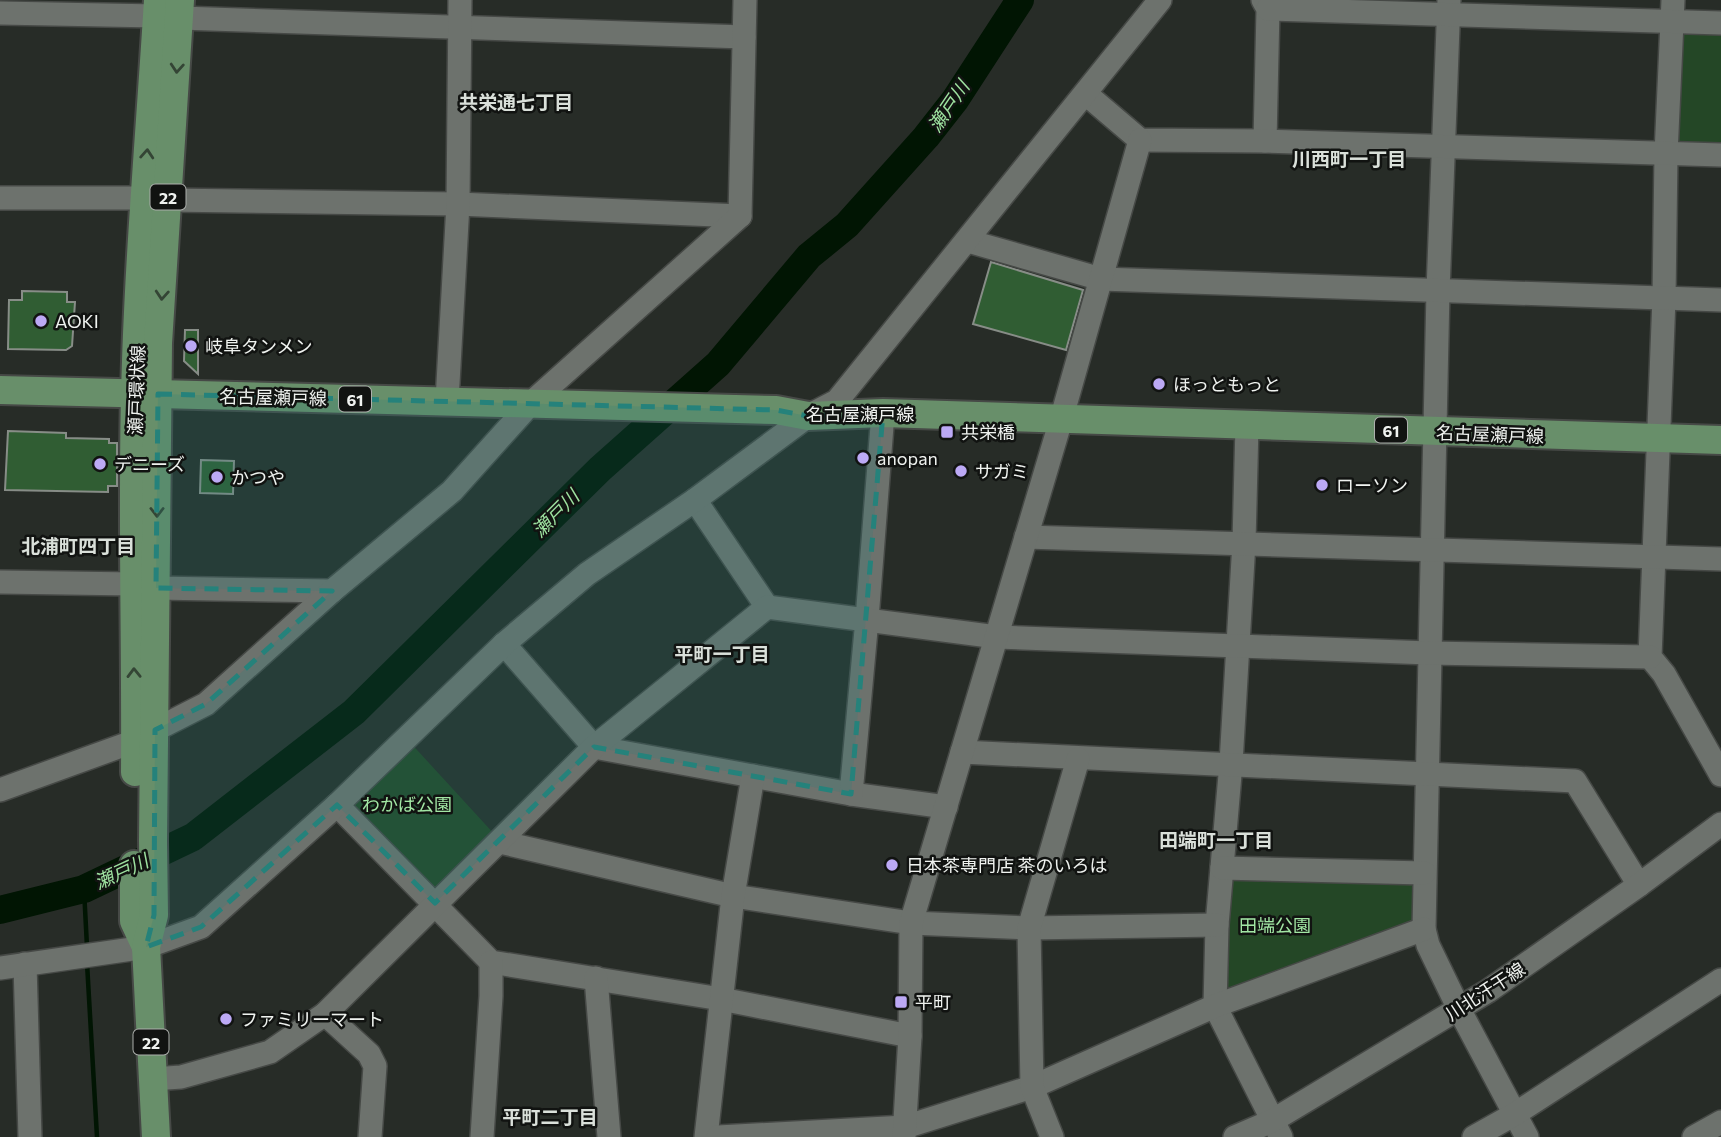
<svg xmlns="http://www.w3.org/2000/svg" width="1721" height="1137" viewBox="0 0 1721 1137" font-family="Commissioner,'Noto Sans JP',sans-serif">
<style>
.green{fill:#244726}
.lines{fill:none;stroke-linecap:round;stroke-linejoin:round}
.stream{stroke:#011503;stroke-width:4.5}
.river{stroke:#011503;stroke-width:28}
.building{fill:#305d33;stroke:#878d87;stroke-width:2}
.minor-casing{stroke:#464946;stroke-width:26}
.major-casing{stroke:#464946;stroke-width:32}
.minor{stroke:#6d726d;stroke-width:23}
.major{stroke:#688f6a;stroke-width:28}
.oneway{stroke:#344535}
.marked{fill:#25827b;fill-opacity:0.2;stroke:#25827b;stroke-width:5;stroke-dasharray:14 9;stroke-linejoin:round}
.poi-dot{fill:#bca9f5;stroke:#111311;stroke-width:2.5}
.labels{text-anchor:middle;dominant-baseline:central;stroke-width:5;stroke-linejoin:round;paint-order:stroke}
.shield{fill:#111311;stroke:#acafac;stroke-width:2}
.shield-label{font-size:16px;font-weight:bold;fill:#eff2ef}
.poi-label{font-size:18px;fill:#eff2ef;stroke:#111311;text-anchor:start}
.street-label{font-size:18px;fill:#eff2ef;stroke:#111311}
.park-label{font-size:18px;fill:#a2e6a4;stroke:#111311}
.neighbourhood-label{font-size:19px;font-weight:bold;fill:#dae0da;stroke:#111311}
.water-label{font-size:19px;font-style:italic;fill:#9ee2a0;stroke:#111311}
</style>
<rect width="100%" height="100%" fill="#272c27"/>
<g class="green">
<path d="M1676,31L1721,32V148L1673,146Z"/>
<path d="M407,739L496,836L434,897L344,804Z"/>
<path d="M1229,874L1417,881V925L1221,999Z"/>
</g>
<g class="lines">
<g class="stream">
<path d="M84,889L87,947"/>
<path d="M87,963L97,1137"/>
</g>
<path class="river" d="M0,910L84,889L193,837L354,712L600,469L718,364L809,256L847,225L926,137L955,100L1020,0"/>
</g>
<g class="building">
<path d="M991,262L1083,290L1066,350L973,324Z"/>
<path d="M22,291L67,292V302H75L72,346L66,350L8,349L9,300H22Z"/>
<path d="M185,330H198V374L184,361Z"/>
<path d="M8,431L66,433V438L109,439V443H117V486H108V492L5,490Z"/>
<path d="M201,460L234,461L233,494L200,493Z"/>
</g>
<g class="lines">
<g class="minor-casing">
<g id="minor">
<path d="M1263,0L1268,9L1265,141"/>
<path d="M1449,0L1438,291L1424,929L1428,945L1459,1009L1527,1137"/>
<path d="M1673,0L1666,154L1664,298L1650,657L1664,674L1721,775"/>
<path d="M1268,9L1721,23"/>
<path d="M0,13L157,16"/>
<path d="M180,18L744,37"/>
<path d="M1086,94L1140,140L1265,141L1721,155"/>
<path d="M0,198H144"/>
<path d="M168,200L458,204L740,216"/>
<path d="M968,241L1101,279L1721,300"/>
<path d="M447,401L458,204L460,0"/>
<path d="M1247,425L1244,542L1231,763L1217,925L1215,1006L1281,1137"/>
<path d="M695,500L767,607"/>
<path d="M1026,537L1721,559"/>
<path d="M0,582L133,584L156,588L332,591"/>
<path d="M504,644L594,747L851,794L946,807"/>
<path d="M155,730L206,704L332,591L452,491L531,403L740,216L745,0"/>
<path d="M962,752L1575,781L1639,885"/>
<path d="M0,790L135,741"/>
<path d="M851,794L867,619L883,413"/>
<path d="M337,805L491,962L721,999L910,1036"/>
<path d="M500,842L733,896L911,923L1029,928L1217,925"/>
<path d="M1222,868L1424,873"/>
<path d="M25,964L30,1137"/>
<path d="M0,968L146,947L201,927L337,805L504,644L587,574L695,500L808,416L837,401L1160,0"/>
<path d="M596,978L609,1137"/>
<path d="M325,1014L369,1054L375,1066L370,1137"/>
<path d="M153,1079L181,1077L270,1052L325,1014L594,747L767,607L997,637L1429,653L1650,657"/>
<path d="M482,1137L491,996V962"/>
<path d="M706,1137L733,896L753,776"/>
<path d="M718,1137L905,1127L1032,1087L1215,1006L1424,929"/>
<path d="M904,1137L910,1036L911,923L1061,420L1140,140"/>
<path d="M1052,1137L1032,1087L1029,928L1078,759"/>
<path d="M1235,1137L1272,1121L1488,991L1639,885L1721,824"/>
<path d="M1474,1137L1515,1114L1721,980"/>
<path d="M1694,1137L1721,1122"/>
</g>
</g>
<g class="major-casing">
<g id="major">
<path d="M0,390L776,410L808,416L883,413L1721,440"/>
<path d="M135,772C136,647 132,521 135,396C138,264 150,132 158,0"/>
<path d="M134,865V921L146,947"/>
<path d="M156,1137L146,947L154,915L153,841L158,343L180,0"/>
</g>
</g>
<use href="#minor" class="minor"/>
<use href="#major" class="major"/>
</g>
<defs><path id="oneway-chevron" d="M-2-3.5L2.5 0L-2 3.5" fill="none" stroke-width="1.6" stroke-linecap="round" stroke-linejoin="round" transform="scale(1.75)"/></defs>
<g class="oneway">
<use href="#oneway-chevron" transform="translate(177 68) rotate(94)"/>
<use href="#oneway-chevron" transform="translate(147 154) rotate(-86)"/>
<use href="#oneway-chevron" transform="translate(162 295) rotate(94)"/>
<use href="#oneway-chevron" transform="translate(157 512) rotate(90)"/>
<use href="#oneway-chevron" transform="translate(134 673) rotate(-91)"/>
</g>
<path class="marked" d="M158,394L776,410L808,416L883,413L851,794L594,747L435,903L337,805L201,927L146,947L154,915L155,730L206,704L332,591L156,588Z"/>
<g class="poi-dot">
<circle cx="41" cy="321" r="7"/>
<circle cx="191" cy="346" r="7"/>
<circle cx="1159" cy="384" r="7"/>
<rect x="940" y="425" width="14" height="14" rx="3.5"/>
<circle cx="863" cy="458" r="7"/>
<circle cx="100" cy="464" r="7"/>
<circle cx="961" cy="471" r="7"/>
<circle cx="217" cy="477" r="7"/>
<circle cx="1322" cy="485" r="7"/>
<circle cx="892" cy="865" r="7"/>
<rect x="894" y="995" width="14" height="14" rx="3.5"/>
<circle cx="226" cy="1019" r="7"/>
</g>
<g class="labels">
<g class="shield">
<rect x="150.5" y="184.5" width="35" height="25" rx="5"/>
<rect x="339" y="386.5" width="32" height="25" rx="5"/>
<rect x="1375" y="417.5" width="32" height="25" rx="5"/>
<rect x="133.5" y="1029.5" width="35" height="25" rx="5"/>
</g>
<g class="shield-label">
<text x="168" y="197">22</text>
<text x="355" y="399">61</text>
<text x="1391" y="430">61</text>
<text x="151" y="1042">22</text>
</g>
<g class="poi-label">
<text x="55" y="321">AOKI</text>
<text x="205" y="346">岐阜タンメン</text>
<text x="1173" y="384">ほっともっと</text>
<text x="961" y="432">共栄橋</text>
<text x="877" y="458">anopan</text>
<text x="114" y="464">デニーズ</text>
<text x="975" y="471">サガミ</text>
<text x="231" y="477">かつや</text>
<text x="1336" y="485">ローソン</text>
<text x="906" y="865">日本茶専門店 茶のいろは</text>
<text x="915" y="1002">平町</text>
<text x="240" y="1019">ファミリーマート</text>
</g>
<g class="street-label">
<text transform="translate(136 390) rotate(-88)">瀬戸環状線</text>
<text transform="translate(273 397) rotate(1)">名古屋瀬戸線</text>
<text x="860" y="414">名古屋瀬戸線</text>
<text transform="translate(1490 434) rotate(2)">名古屋瀬戸線</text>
<text transform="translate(1485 991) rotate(-33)">川北汗干線</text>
</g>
<g class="park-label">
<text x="407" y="804">わかば公園</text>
<text x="1275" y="925">田端公園</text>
</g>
<g class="neighbourhood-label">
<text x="516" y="101">共栄通七丁目</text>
<text x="1349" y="158">川西町一丁目</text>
<text x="78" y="545">北浦町四丁目</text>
<text x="722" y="653">平町一丁目</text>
<text x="1216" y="839">田端町一丁目</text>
<text x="550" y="1116">平町二丁目</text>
</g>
<g class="water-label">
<text transform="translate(948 106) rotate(-56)">瀬戸川</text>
<text transform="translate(555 513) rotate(-45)">瀬戸川</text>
<text transform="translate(121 871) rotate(-25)">瀬戸川</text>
</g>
</g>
</svg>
